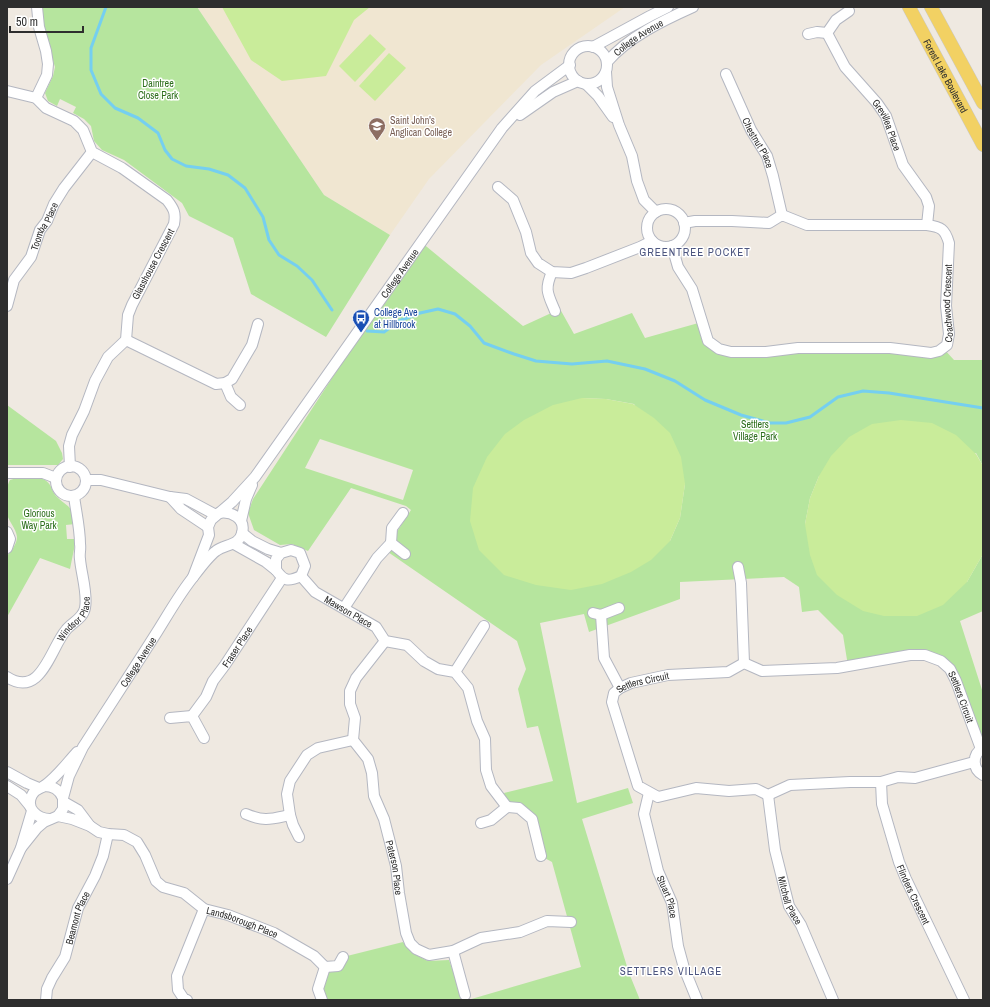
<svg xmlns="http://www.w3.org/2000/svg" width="990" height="1007" viewBox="0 0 990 1007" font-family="'Archivo Narrow',sans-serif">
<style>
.education{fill:#f0e6d1}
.green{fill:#b6e59e;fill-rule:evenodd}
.pitch{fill:#c9ec9a}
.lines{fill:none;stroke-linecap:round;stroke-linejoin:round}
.stream{stroke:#75cff0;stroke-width:3}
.minor-casing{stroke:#b4b7c1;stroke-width:12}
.major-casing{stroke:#c9c9c9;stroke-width:14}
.minor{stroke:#fff;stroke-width:10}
.major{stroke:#f2d163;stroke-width:13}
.labels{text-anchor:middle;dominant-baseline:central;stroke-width:3;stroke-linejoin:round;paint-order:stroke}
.street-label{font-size:10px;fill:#2e2e2e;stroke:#fff}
.park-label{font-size:10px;fill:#2c6e1b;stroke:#fff}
.education-label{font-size:10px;fill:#785e54;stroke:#fff;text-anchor:start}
.transit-label{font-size:10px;fill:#164399;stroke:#fff;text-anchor:start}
.neighbourhood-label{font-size:11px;letter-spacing:1px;fill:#4d5680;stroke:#fff}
</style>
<rect width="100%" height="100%" fill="#efe9e1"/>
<path class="education" d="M197,7H625L541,65L429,179L390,235L324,195Z"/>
<g class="green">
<path d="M43,7H197L324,195L390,235L326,337L251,294L233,238L189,216L182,203L124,160L102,150L94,141L91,126L84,119L73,113L76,107L60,99L57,106L48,101L45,93L53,76L55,67L43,29Z"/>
<path d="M421,242L523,326L560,309L574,334L632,313L645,338L702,322L719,349L766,352L931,353L943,348L954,360H983V466L976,453L819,476L810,498L805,524L967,582L983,554V611L960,621L983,693V748L950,669L925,655L848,666L843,635L818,610L802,612L799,587L784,577L680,582V599L589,632L584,614L540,623L577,803L628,788L633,803L582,819L629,973L640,1000H468L581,967L552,862L541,856L532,819L507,807L504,793L553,781L538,726L527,728L518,689L526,669L517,641L385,550L411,510L406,506L351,488L308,551L292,544L280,545L254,530L248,513L253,499ZM582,398L606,399L634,404L685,484L680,518L670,541ZM320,439L413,470L403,500L305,468Z"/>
<path d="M7,405L56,441L62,453L63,459L58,465H7Z"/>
<path d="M20,477C31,477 43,475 50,485C52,488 53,493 56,496C69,509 71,503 75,524L66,525L67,539H76L70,569L40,558L7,617V556C11,551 17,544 17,537C16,528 9,522 7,514C5,506 6,486 10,480Z"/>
<path d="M403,942L412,953L428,961L449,960L463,1000H322L325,967L343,957Z"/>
</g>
<g class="pitch">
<path d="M222,7H370L354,20L326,76L282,81L251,60Z"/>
<path d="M370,34L386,49L355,82L339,66Z"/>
<path d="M389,53L406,68L375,101L359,86Z"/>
<path d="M582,398L606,399L633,404L654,418L670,433L681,457L685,484L680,518L670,541L651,560L631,572L602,584L571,590L536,585L504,575L479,550L470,521L473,488L487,457L505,434L524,420L553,405Z"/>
<path d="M901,420L932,423L956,435L976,454L983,466V554L967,582L943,605L917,616H884L863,611L837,595L817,575L810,555L805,524L810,498L819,476L831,456L849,437L872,424Z"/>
</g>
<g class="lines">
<g class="stream">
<path d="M106,7L91,48V70L101,94L115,108L138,118L158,133L165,150L172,159L186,166L209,169L228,175L245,188L263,217L269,240L279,255L297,266L312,280L332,310"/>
<path d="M367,331L384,332L399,321L420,313L438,309L455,314L470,326L484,343L514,354L536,361L572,364L607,361L645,369L675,381L705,400L741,415L770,423H786L810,417L838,397L863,391L889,393L983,408"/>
</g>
<g class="minor-casing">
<g id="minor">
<path id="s1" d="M827,33L845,67L877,103L886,116L903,165L926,197L929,206L927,225"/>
<path d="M808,34L817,32L827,33L836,20L849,11"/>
<circle cx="588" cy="65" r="19"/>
<path d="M593,47L650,16L668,7"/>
<path id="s2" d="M607,62C628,37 664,20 693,7"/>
<path d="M606,72L607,87L619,125L632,156L637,181L644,200L656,212"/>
<path id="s3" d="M726,74L751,130L767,156L773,176L782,215"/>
<path d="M586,84L598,96L613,117"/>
<path d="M7,91L36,98L46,108L74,121L83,130L92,152L122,168L167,200C174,209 176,213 174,224L132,305L128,315L126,340L108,357L95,381L84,411L72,435L69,446L70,467"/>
<path d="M36,98L47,75L48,64L46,51L39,27L37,7"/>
<path d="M520,115L553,92L578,81"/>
<path d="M498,187L513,200L526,232L531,253L538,263L552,272L571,273L586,268L640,247L652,241"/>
<circle cx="666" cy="228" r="19"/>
<path id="s4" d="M672,246L678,267L692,289L708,341L719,349L731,352H766L798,348H890L931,353L939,351L947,345L949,334L946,306L949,243C945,229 941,227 927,225H807L782,215L769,223L732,221H695L684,223"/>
<path d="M552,272C544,290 548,294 555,311"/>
<path id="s5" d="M7,306L14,280L31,257L40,230L47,221L54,204L64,188L92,152"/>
<path d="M126,340L216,384L225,383L232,379L252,345L258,324"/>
<path d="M225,383L231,397L240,405"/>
<circle cx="71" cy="481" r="15"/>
<path d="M7,473H43L56,478"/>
<path d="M86,480H101L170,497L186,499L216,515"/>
<path d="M170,497L181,509L208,527"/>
<path d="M403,513L392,528L391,543L405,554"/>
<path d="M241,521L246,499L252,485"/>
<path d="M7,532L10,539L7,548"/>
<path d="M242,533L252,541L268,549L281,553L291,550L300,553L305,566L301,576C288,582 284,581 276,570V559L281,553"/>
<path d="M234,544L266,562L276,570"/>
<path d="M738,567L741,583L744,663"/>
<path id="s6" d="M301,576L315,592L376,627L385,641L407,645L424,661L438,669L455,672L468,688L477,721L485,739L486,770L491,786L507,807L491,820L481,823"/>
<path id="s7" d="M193,577L209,535L208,527L211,520L232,502L255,477L502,128L535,91L570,65"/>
<path d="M344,608L377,558L391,543"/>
<path d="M593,613L601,615L619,608"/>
<path d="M601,615L604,658L620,688"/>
<path id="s8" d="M385,641L356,678L350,691V704L355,718L353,740L368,759L372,773L374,796L384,819L396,866L399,893L406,933L410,943L416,949L429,955L453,951L481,938L520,932L547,921L571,922"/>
<path d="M455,672L484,626"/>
<path id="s9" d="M7,677C41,699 50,649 66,630C72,622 83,619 85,608C88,594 81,573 80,559C79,554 81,549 80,544C80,528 76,512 74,496"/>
<path id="s10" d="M192,716L206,697L213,681L225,665L282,578"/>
<path d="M170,718L192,716L204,738"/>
<path d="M983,748C972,754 972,769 983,775"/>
<path id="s11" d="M974,762L915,778L898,777L881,782H850L790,785L768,795L756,789L729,791L696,788L658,797L638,786L612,702L614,693L620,688L631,683L668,675L728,672L744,663L762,671L837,668L910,655H925L941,661L950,669L956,681L981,749"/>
<path d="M7,772L27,783L39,788"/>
<path id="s12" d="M881,782L882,804L899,862L906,879L964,1000"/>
<path d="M7,786L21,795L30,806"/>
<path d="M44,786C53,786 59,789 63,798"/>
<path id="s13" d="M649,793L644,814L658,871L672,903L678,946L684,968L697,1000"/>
<path id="s14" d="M768,795L775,850L789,906L801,925L833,1000"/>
<path d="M64,802L78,810L90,826"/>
<path d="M507,807L519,808L532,819L541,856"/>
<path d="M246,814C265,822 271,819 290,815"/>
<path id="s15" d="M58,816L72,819L90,826L99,832L108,834L124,835L137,842L145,855L156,881L163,887L184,893L204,909L228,915L274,933L314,956L325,967"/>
<path d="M50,819C37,819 25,808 32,795C35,789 40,789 44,786C57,777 67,763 77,752"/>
<path d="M299,837L293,825L290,815L287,794L290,781L307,755L318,748L353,740"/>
<path id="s16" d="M21,848L37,828L44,822L58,816L63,809V798L69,776L83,747C108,708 133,670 157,632C169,613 180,593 194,576C200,568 209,556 216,551C225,544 239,546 242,533C246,518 231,511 219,513"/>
<path d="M7,879L21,848L32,811"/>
<path d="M453,951L465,995"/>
<path d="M325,967L338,966L343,957"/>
<path id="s17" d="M46,1000L47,989L52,978L65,957L78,908L95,876L103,856L108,834"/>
<path d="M187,1000L184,999L178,990L177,976L204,909"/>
<path d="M322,1000L318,989L325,967"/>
</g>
</g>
<g class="major-casing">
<g id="major">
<path id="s18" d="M909,7L983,145"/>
<path d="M931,7L983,103"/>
</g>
</g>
<use href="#minor" class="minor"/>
<use href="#major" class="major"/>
</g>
<defs>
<g id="school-pin" transform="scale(0.9)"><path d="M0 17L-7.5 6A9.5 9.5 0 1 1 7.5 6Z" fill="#8d6e63" stroke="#fff"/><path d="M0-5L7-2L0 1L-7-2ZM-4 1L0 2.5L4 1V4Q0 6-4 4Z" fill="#fff"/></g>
<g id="bus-pin" transform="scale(0.9)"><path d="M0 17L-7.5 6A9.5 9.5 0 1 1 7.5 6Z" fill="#1a4fb4" stroke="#fff"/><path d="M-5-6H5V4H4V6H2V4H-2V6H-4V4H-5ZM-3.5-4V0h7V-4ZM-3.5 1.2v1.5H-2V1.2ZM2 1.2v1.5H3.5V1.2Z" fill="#fff"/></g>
</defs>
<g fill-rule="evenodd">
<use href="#school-pin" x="377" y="126"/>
<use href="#bus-pin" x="361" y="318"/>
</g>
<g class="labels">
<g class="street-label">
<text stroke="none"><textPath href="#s2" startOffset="40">College Avenue</textPath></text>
<text stroke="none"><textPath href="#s18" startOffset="78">Forest Lake Boulevard</textPath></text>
<text stroke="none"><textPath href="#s1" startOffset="111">Grevillea Place</textPath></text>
<text stroke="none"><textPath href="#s3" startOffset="76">Chestnut Place</textPath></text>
<text stroke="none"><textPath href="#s5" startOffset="89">Toomba Place</textPath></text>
<text transform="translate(153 264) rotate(-62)">Glasshouse Crescent</text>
<text stroke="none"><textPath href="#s7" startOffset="372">College Avenue</textPath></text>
<text stroke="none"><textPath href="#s4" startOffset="389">Coachwood Crescent</textPath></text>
<text stroke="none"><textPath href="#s6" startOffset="60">Mawson Place</textPath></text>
<text stroke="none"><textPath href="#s9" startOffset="102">Windsor Place</textPath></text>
<text stroke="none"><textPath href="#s10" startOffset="83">Fraser Place</textPath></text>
<text stroke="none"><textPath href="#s16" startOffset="226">College Avenue</textPath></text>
<text stroke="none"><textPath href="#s11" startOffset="475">Settlers Circuit</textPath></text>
<text stroke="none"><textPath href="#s11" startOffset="823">Settlers Circuit</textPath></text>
<text stroke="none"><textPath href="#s8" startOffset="248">Paterson Place</textPath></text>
<text stroke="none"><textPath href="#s12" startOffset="118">Flinders Crescent</textPath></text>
<text stroke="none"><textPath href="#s13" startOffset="108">Stuart Place</textPath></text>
<text stroke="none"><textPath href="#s14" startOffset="108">Mitchell Place</textPath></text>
<text stroke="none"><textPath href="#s17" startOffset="89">Beamont Place</textPath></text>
<text stroke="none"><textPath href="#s15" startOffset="225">Landsborough Place</textPath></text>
</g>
<g class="park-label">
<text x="158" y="83">Daintree<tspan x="158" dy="12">Close Park</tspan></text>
<text x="755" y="424">Settlers<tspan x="755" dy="12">Village Park</tspan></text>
<text x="39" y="513">Glorious<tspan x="39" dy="12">Way Park</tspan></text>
</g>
<g class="education-label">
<text x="390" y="120">Saint John's<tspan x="390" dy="12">Anglican College</tspan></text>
</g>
<g class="transit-label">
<text x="374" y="312">College Ave<tspan x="374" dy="12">at Hillbrook</tspan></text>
</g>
<g class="neighbourhood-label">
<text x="695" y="252">GREENTREE POCKET</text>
<text x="671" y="971">SETTLERS VILLAGE</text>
</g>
</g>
<rect width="990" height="1007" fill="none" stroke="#2e2e2e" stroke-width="16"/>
<path d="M10 26v6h73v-6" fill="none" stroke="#2e2e2e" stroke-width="2"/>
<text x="16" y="26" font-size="12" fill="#2e2e2e" stroke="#ffffff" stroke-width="3" paint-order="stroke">50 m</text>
</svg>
